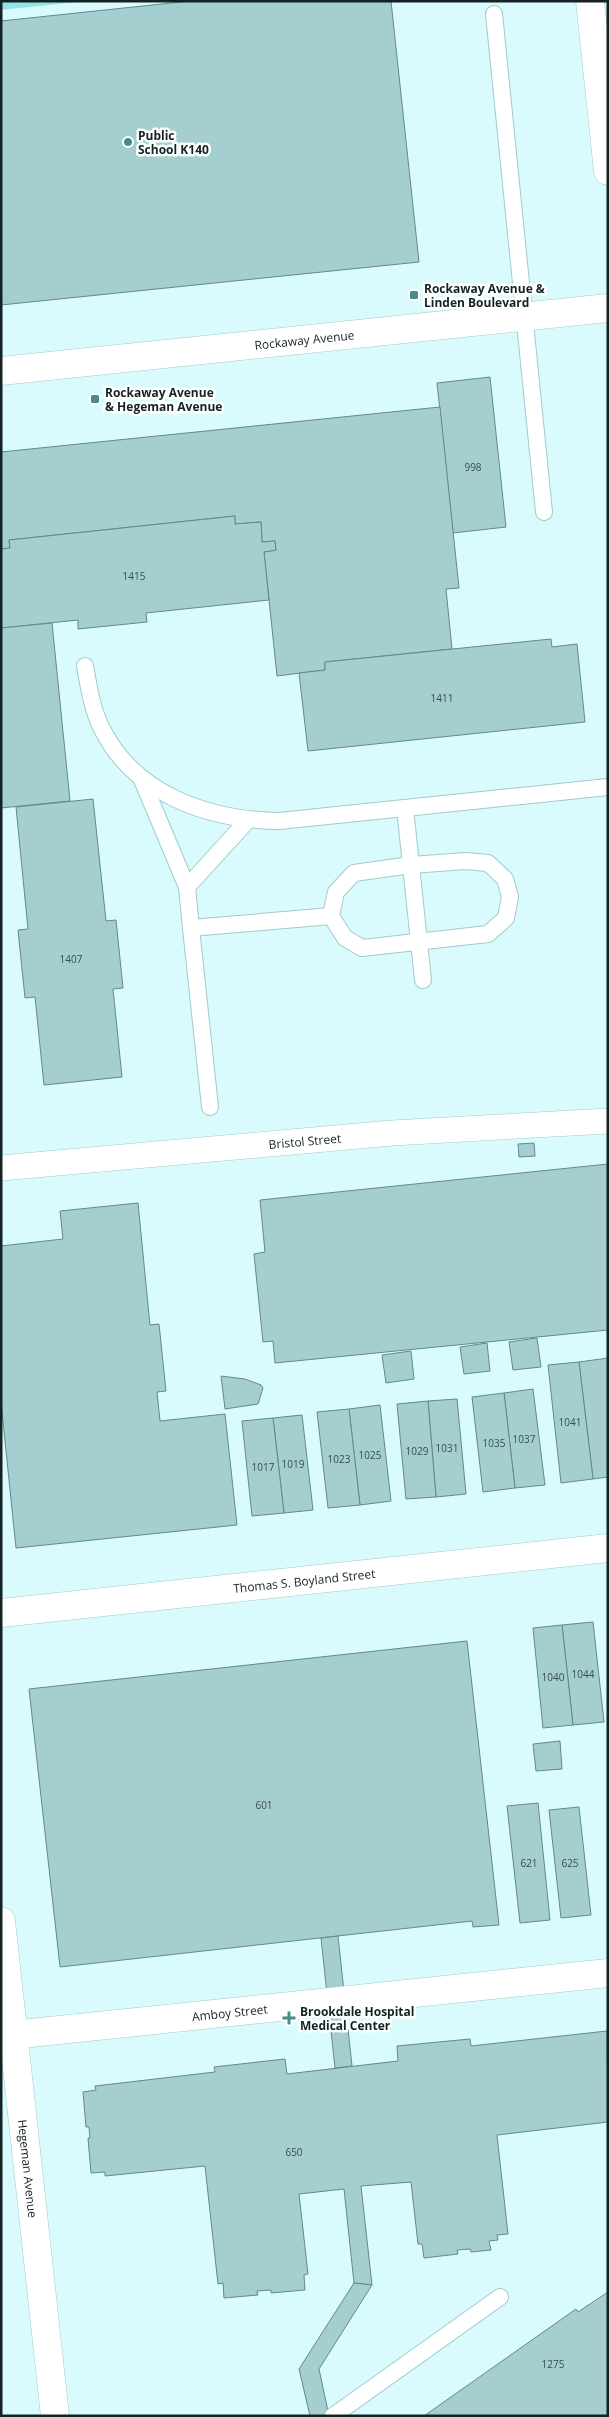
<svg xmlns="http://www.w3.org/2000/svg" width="609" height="2417" viewBox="0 0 609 2417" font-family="'Open Sans',sans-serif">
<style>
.green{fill:#93e4e9}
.building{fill:#a5ced0;stroke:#62898b}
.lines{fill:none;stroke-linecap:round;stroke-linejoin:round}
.service-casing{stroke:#a1cacd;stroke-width:18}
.pedestrian-casing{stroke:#a1cacd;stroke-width:26}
.minor-casing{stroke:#a1cacd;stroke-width:29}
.tertiary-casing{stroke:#a1cacd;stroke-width:29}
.service{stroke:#fff;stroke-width:16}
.pedestrian{stroke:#fff;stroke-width:25}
.minor{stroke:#fff;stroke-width:28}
.tertiary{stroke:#fff;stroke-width:28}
.poi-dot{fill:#448c90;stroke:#fff;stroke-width:2}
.labels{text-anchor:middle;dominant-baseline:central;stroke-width:5;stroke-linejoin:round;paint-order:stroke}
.number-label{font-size:10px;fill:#384e4f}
.poi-label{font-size:12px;font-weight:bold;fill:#132324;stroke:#fff;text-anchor:start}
.street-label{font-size:12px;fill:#132324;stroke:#fff}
</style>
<rect width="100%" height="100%" fill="#dafbfd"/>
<path class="green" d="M1,1H86L1,10Z"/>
<g class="building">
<path d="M190,1H391L419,262L1,305V21Z"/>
<path d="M490,377L506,527L453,533L437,383Z"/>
<path d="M440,407L459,588L446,589L452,649L325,662V670L277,676L264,552L276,550L275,541L262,542L261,522L235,524V516L9,540L10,548L1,549V452Z"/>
<path d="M235,516V524L261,522L262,542L275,541L276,550L264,552L269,600L146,613L147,622L78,629V620L1,628V549L10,548L9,540Z"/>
<path d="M52,623L70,801L1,808V628Z"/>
<path d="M551,639L552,647L577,644L585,722L308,751L299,673L325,670V662Z"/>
<path d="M93,799L106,921L116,920L123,988L113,989L122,1077L44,1085L35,997L25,998L18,930L28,929L16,807Z"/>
<path d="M534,1143L535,1156L519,1157L518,1144Z"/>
<path d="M608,1164V1330L275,1363L273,1341L263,1342L254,1254L265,1252L260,1200Z"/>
<path d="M138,1203L150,1325L159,1324L166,1391L157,1392L160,1421L225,1414L237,1525L16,1548L1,1402V1246L63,1239L60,1211Z"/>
<path d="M537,1338L541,1367L513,1370L509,1342Z"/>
<path d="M487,1343L490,1371L464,1374L460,1347Z"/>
<path d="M411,1351L414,1379L386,1383L382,1355Z"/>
<path d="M608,1358V1477L593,1479L579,1362Z"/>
<path d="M579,1362L593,1479L561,1483L548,1365Z"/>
<path d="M221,1376L245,1379L261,1385L263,1388L258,1404L225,1409Z"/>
<path d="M533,1389L545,1485L515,1488L504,1393Z"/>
<path d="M504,1393L515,1488L483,1492L472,1397Z"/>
<path d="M457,1399L466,1494L436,1497L428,1401Z"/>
<path d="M428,1401L436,1497L406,1499L397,1404Z"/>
<path d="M380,1405L391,1501L360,1505L349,1409Z"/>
<path d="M349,1409L360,1505L328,1508L317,1412Z"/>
<path d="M302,1415L313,1510L284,1513L273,1418Z"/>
<path d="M273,1418L284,1513L252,1516L242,1421Z"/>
<path d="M593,1622L604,1722L573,1725L562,1625Z"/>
<path d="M562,1625L573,1725L543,1728L533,1628Z"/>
<path d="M467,1641L499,1925L473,1927L472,1921L60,1967L29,1689Z"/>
<path d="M560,1741L562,1769L536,1771L533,1744Z"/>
<path d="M538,1803L550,1920L520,1923L507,1806Z"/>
<path d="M579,1807L591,1915L561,1918L549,1810Z"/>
<path d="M338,1936L352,2066L335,2068L321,1938Z"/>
<path d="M607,2031L608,2122L497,2135L508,2234L497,2235L498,2240L489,2241L491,2250L471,2252L470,2249L457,2250L458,2254L424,2258L422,2244H418L411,2182L361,2186L372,2285L354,2283L344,2189L299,2194L308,2274L304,2275L305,2290L271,2293V2290L257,2291L258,2295L224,2298L223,2283L218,2284L205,2166L105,2176V2172L91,2173L88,2138H90L89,2127H86L83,2092L96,2090L95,2086L215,2072L214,2067L285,2059L287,2074L398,2061L397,2046L470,2039L471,2046Z"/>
<path d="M354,2283L372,2285L319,2369L329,2416H310L299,2369Z"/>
<path d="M608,2292V2416H424L576,2309L578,2312Z"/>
</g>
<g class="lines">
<g class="service-casing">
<g id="service">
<path d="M494,14L544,512"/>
<path d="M85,666C89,687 92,710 102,729C135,795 209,820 279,821L608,787"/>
<path d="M142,780L187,887"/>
<path d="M405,808L423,980"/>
<path d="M466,861L488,863L505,879L510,897L506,918L488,934L362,948L345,938L331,916L336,892L354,873L411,865Z"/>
<path d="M191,928L187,887L248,820"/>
<path d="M210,1107L191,928L331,916"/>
<path d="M333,2416L500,2297"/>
</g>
</g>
<g class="pedestrian-casing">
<g id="pedestrian">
<path id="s1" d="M1,1168L392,1133L608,1121"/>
</g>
</g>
<g class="minor-casing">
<g id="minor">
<path id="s2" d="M1,1613L608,1548"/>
<path id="s3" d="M1,1921L55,2416"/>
<path id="s4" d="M1,2036L608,1973"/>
</g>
</g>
<g class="tertiary-casing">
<g id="tertiary">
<path d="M590,1L608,171"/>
<path id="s5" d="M1,371L608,308"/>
</g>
</g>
<use href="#service" class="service"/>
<use href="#pedestrian" class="pedestrian"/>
<use href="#minor" class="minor"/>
<use href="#tertiary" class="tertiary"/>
</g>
<g class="poi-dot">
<circle cx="128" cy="142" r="5"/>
<rect x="409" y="290" width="10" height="10" rx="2.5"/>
<rect x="90" y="394" width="10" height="10" rx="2.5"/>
<path d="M286.5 2010.5h5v5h5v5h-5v5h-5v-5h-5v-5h5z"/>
</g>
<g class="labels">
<g class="number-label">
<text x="473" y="467">998</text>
<text x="134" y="576">1415</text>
<text x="442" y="698">1411</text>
<text x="71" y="959">1407</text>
<text x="570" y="1422">1041</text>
<text x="524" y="1439">1037</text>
<text x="494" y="1443">1035</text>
<text x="447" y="1448">1031</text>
<text x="417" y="1451">1029</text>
<text x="370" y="1455">1025</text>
<text x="339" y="1459">1023</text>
<text x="293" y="1464">1019</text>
<text x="263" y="1467">1017</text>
<text x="583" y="1674">1044</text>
<text x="553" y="1677">1040</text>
<text x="264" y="1805">601</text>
<text x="529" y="1863">621</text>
<text x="570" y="1863">625</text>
<text x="294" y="2152">650</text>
<text x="553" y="2364">1275</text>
</g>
<g class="poi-label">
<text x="138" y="135">Public<tspan x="138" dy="14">School K140</tspan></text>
<text x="424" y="288">Rockaway Avenue &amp;<tspan x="424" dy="14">Linden Boulevard</tspan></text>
<text x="105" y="392">Rockaway Avenue<tspan x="105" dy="14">&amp; Hegeman Avenue</tspan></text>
<text x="300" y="2011">Brookdale Hospital<tspan x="300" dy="14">Medical Center</tspan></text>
</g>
<g class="street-label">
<text stroke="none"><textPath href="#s5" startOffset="305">Rockaway Avenue</textPath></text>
<text stroke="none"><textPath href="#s1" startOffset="305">Bristol Street</textPath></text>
<text stroke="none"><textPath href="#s2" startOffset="305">Thomas S. Boyland Street</textPath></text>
<text stroke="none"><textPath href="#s4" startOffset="230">Amboy Street</textPath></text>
<text stroke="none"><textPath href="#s3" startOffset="249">Hegeman Avenue</textPath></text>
</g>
</g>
<rect width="609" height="2417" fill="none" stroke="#132324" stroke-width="5"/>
</svg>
